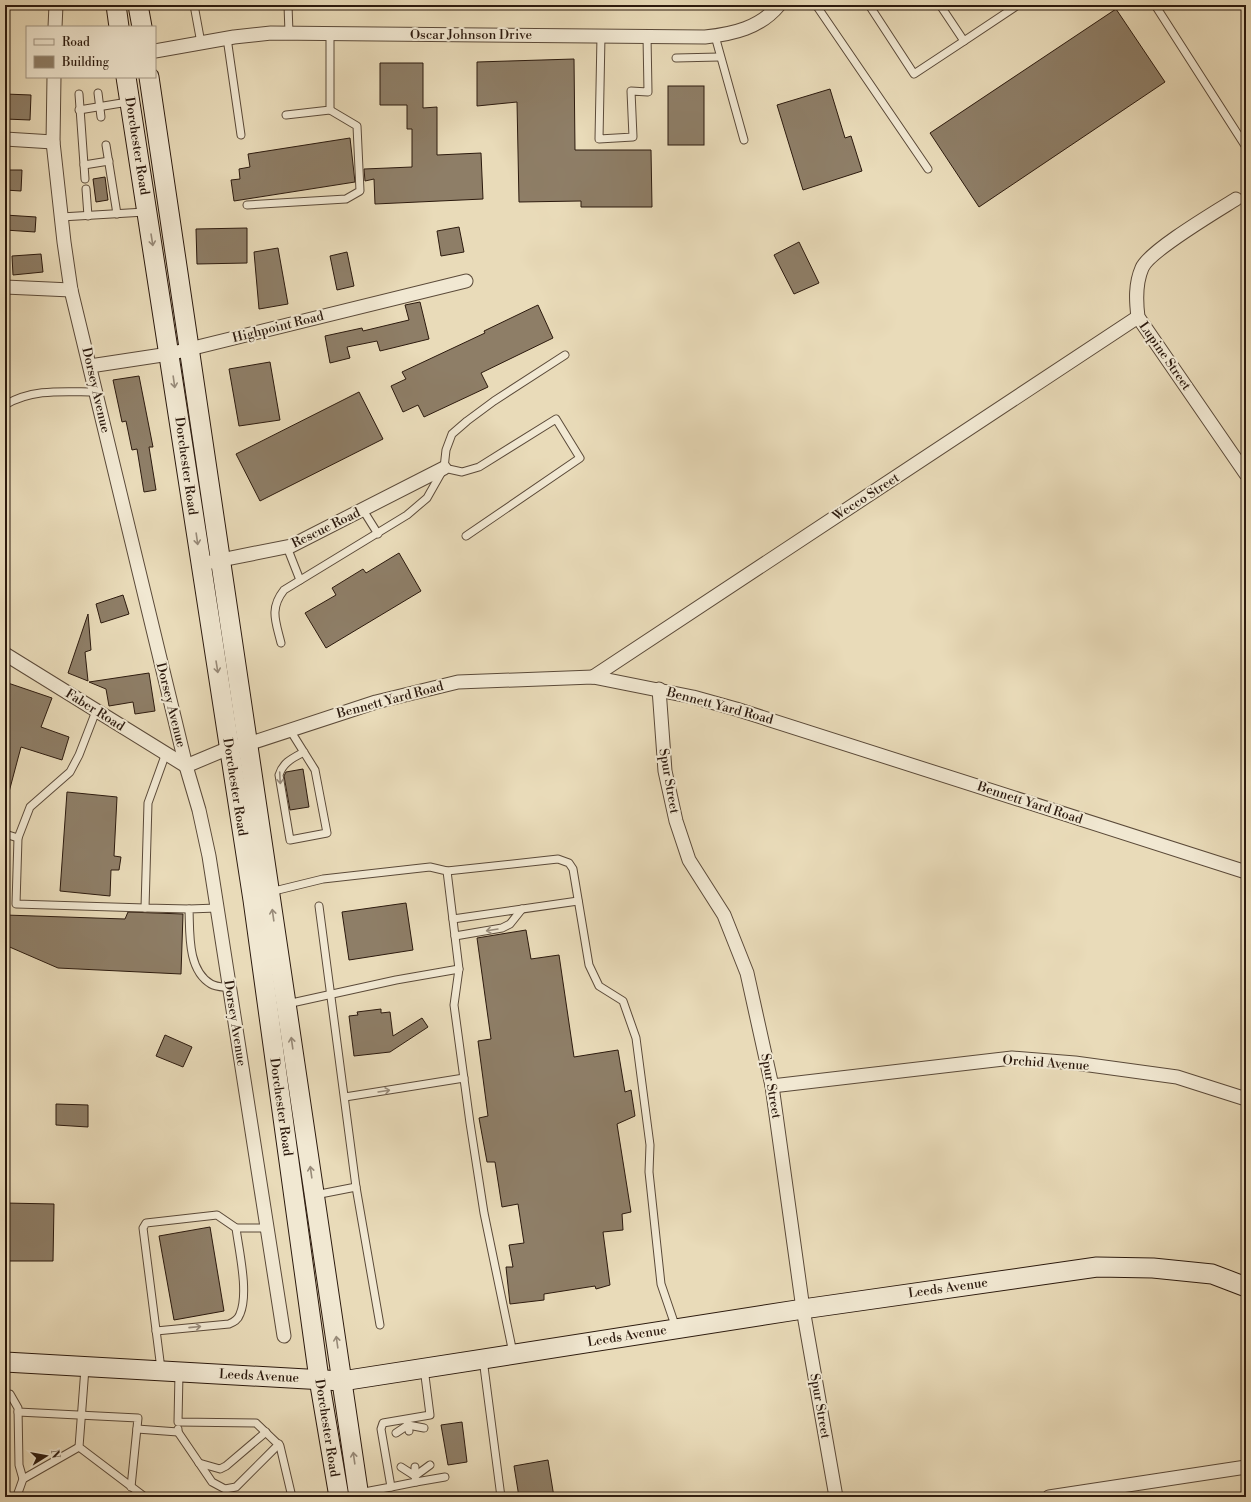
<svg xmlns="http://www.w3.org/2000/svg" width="1251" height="1502" viewBox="0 0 1251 1502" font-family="'Libre Bodoni',serif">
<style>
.building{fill:#8e7e67;stroke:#2c1a0e}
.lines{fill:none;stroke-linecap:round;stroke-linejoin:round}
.lane-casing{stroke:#5b4a39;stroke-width:9}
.street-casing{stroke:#5b4a39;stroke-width:15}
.secondary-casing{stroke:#2c1a0e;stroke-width:21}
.lane{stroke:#f1e8d2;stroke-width:7}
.street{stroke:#f1e8d2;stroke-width:13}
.secondary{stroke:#f1e8d2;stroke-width:19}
.oneway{stroke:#988b7a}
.labels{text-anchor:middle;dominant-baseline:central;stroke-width:4;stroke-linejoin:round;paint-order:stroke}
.street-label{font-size:13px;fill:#2c1a0e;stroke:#f1e8d2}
</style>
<rect width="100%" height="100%" fill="#e9dbb9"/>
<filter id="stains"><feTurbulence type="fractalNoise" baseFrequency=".005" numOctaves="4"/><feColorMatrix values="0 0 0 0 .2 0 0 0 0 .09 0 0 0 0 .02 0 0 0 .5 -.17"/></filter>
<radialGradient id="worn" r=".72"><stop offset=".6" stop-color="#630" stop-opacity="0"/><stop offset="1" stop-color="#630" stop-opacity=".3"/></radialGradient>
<g class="building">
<path d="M1116,9L1165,82L979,207L930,133Z"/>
<path d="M574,59L575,150H651L652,207H581V201L519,202L517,102L477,106V62Z"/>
<path d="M380,63H423V108L437,107V155L481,153L483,199L375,204L374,179L365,181L364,169L412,167V129H407V105H380Z"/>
<rect x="668" y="86" width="36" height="59"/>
<path d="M830,89L845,138L851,136L862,171L803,190L777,105Z"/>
<path d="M5,94L31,95L30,120L5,119Z"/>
<path d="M350,138L355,182L234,201L231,180L240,179L239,169L250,167L248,154Z"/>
<path d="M5,170H22L21,191L5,190Z"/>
<path d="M105,177L108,200L96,202L93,179Z"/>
<path d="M5,215L36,217L35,232L5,230Z"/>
<path d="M459,227L464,252L441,256L437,231Z"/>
<path d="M247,228V263L197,264L196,229Z"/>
<path d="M799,242L819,283L794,294L774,255Z"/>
<path d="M278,248L288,304L259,309L254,252Z"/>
<path d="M347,252L354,286L337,290L330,256Z"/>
<path d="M41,254L43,272L13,275L12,256Z"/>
<path d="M420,302L429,339L380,351L377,341L347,347L350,358L330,363L325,336L362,328L363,331L409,320L405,305Z"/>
<path d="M538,305L553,338L481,373L488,387L424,417L418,405L403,412L391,386L406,379L402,372L485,333L484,331Z"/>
<path d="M270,362L280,420L239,426L229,369Z"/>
<path d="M139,376L153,447H149L156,490L144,492L137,449L132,450L126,421L122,422L113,380Z"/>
<path d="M359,392L383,439L260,501L236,454Z"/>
<path d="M399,553L421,591L326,648L305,613L336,595L332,588L363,569L366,573Z"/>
<path d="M123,595L129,614L101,623L96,604Z"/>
<path d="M88,614L91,650L85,652L88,681L68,673Z"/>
<path d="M149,673L155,711L135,714L133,702L109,706L106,689L89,682Z"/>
<path d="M5,682L52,698L41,727L69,737L62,760L21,747L9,792H5Z"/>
<path d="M303,769L309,807L290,810L284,776L286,772Z"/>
<path d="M67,792L117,797L114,856L121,857L119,870H111L110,896L60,891Z"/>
<path d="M406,903L413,950L349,960L342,912Z"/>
<path d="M128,912L183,914L181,974L58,968L5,945V915L125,919Z"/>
<path d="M526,930L531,959L559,955L574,1057L618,1050L625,1092L631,1090L635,1116L617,1124L631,1212L622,1214L623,1230L603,1232L610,1285L596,1289L595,1286L544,1294V1300L510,1304L506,1267H513L509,1245L524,1243L518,1204L502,1207L495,1162H487L479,1118L488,1116L478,1041L491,1039L477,938Z"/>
<path d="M381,1009V1013L390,1012L393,1036L422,1018L428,1027L390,1052L354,1056L349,1016L358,1015L357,1012Z"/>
<path d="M165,1035L192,1047L183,1067L156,1056Z"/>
<path d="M56,1104L88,1105V1127L56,1125Z"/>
<path d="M5,1203L54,1204L53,1261H8V1244H5Z"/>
<path d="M210,1227L224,1311L174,1320L159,1236Z"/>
<path d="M462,1422L467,1462L448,1465L441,1425Z"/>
<path d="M548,1460L554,1497H519L514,1466Z"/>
</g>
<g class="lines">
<g class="lane-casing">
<g id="lane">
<path d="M194,5L201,43"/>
<path d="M288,5L289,33"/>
<path d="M816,5L928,169"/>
<path d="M869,5L914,74L964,41"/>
<path d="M940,5L964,41L1018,5"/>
<path d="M1155,5L1246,147"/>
<path d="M601,36L599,139L633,137L631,91L648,92L647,36"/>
<path d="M715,36L744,140"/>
<path d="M227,38L241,135"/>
<path d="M676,58L719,57"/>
<path d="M98,93L101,117"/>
<path d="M79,94L85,179"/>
<path d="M79,110L128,102"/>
<path d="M286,115L330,110V34"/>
<path d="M106,145L117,214"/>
<path d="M84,165L109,161"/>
<path d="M86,189L88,216"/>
<path d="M247,205L346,199L360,191L357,126L330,110"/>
<path d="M61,217L145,212"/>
<path d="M5,405C33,388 65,392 96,392"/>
<path d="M444,468L462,472L479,467L556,419L580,458L466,536"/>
<path d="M363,510L378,534"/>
<path d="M287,547L300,580"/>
<path d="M281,643C276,622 269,609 284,590L407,515L427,498L444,468L446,450L452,434L467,421L494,401L565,355"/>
<path d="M96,711L79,755L70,772L30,807L18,838L16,904L145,908"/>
<path d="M290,730L315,770L327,833L290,840L279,775C283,762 293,758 304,752"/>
<path d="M166,753L148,803L145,908L189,909"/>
<path d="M5,834L18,838"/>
<path d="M447,871L558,859L569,863L573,869L589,965L599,986L623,1001L636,1038L650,1145L649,1172L661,1284L676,1328"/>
<path d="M270,892L323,879L430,867L447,871L459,969L454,1005L470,1123L484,1213L513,1353"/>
<path d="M217,908L189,909C190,932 187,970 211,984C216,987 224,987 230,988"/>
<path d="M453,919L578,901"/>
<path d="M455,936L502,928L510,924L522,909"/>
<path d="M287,1004L396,980L459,969"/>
<path d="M345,1097L464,1078"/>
<path d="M356,1187L380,1325"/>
<path d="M315,1195L356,1187L319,906"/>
<path d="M156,1331L229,1324C234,1322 238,1320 240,1314C249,1293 239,1251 236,1228"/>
<path d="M483,1359L501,1497"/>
<path d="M85,1368L79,1447L145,1497"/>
<path d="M161,1369L143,1228L146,1223L217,1215L236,1228H267"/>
<path d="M179,1373L178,1422L256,1423L280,1446L292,1497"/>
<path d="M5,1394H10L18,1408L19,1465L23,1479"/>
<path d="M18,1412L138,1418L131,1487"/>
<path d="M137,1429L178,1432V1429"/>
<path d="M409,1431L408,1425L424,1428"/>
<path d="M178,1432L212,1482L225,1489L236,1487L279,1444"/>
<path d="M396,1433L408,1425L407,1422"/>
<path d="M199,1463L220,1469L226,1466L266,1432"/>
<path d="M401,1467L415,1476V1467"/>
<path d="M416,1482L445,1477"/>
<path d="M391,1487L416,1482L415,1476L430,1465"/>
<path d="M359,1493L391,1487L381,1429L383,1423L430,1415L424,1368"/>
<path d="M20,1497L18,1493L23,1479L79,1447"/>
</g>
</g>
<g class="street-casing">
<g id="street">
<path d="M55,27L56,5"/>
<path d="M155,51L234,37L271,33L705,37C733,34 760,28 779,5"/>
<path d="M54,77L53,142L64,242L71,290L186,766L199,810L209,856L284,1336"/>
<path d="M5,139L53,142"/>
<path d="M1236,199C1217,211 1149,251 1142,268C1135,284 1136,301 1138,317L1246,474"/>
<path d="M5,287L71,290"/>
<path d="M90,366L169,354L466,281"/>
<path d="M201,564L291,546L444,468"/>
<path d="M5,654L186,766"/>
<path d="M593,677L1138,317"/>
<path d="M659,689L665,771L676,821L689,860L724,915L747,973L772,1086L803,1309L836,1497"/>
<path d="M186,766L229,748L248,744L376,702L458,682L593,677L693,697L736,709L1246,872"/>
<path d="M772,1086L1012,1058L1075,1063L1177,1077L1246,1099"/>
<path d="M1049,1497L1246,1467"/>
</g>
</g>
<g class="secondary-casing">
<g id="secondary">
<path d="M116,5L119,27"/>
<path d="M138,5L142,27"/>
<path d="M126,77L253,900L319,1379L339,1497"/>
<path d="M149,77L359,1497"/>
<path d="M5,1362L342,1381L803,1309L1097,1267L1153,1268L1212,1274L1246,1287"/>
</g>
</g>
<use href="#lane" class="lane"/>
<use href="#street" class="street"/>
<use href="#secondary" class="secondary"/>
</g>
<defs><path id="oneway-shaft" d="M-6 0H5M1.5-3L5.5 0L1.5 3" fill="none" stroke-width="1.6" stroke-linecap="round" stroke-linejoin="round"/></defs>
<g class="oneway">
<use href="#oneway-shaft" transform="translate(152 240) rotate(81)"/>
<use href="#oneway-shaft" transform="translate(174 382) rotate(82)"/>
<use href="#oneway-shaft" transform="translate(197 539) rotate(82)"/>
<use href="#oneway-shaft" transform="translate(217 667) rotate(81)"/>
<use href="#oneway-shaft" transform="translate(280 778) rotate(87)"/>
<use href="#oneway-shaft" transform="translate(273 915) rotate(-98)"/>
<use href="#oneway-shaft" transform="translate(492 930) rotate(171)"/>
<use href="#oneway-shaft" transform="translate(292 1043) rotate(-98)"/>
<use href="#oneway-shaft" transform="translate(384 1091) rotate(-9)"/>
<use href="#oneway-shaft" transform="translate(311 1172) rotate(-98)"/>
<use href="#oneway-shaft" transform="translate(195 1327) rotate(-6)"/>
<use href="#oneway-shaft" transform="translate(337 1342) rotate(-98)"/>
<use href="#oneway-shaft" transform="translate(354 1458) rotate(-98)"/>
</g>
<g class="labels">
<g class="street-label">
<text x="471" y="35">Oscar Johnson Drive</text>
<text transform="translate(137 146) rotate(81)">Dorchester Road</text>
<text transform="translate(278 327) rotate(-14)">Highpoint Road</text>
<text transform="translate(1165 356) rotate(55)">Lupine Street</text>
<text transform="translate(96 390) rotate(77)">Dorsey Avenue</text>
<text transform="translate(186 466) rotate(82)">Dorchester Road</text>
<text transform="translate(866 497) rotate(-33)">Wecco Street</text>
<text transform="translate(326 528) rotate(-26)">Rescue Road</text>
<text transform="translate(390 700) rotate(-15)">Bennett Yard Road</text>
<text transform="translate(171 705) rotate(76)">Dorsey Avenue</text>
<text transform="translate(720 706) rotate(15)">Bennett Yard Road</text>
<text transform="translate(95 710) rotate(32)">Faber Road</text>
<text transform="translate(669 781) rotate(80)">Spur Street</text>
<text transform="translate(235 787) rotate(81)">Dorchester Road</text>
<text transform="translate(1030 803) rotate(18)">Bennett Yard Road</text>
<text transform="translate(235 1023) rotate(81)">Dorsey Avenue</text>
<text transform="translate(1046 1063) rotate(4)">Orchid Avenue</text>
<text transform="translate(771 1086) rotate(80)">Spur Street</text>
<text transform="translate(281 1107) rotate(82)">Dorchester Road</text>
<text transform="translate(948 1288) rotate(-8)">Leeds Avenue</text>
<text transform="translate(627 1336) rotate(-9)">Leeds Avenue</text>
<text transform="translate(259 1376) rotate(3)">Leeds Avenue</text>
<text transform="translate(820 1406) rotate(80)">Spur Street</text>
<text transform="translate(327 1428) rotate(81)">Dorchester Road</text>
</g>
</g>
<rect width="1251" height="1502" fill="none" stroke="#e9dbb9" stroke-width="20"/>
<rect x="6" y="6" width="1239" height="1490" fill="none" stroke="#2c1a0e" stroke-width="2"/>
<rect x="10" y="10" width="1231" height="1482" fill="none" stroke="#2c1a0e"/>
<rect x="26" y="26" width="130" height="52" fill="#f1e8d2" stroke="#a29684"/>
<rect x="34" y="39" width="20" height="6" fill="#f1e8d2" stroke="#a29684"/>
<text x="62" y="46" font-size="12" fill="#2c1a0e">Road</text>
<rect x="34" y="56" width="20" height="12" fill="#8e7e67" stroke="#a29684"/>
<text x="62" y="66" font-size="12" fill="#2c1a0e">Building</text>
<g transform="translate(46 1456) rotate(79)" stroke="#f1e8d2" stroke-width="3" paint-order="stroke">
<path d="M0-3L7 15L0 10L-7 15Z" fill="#2c1a0e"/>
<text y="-6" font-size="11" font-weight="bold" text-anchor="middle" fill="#2c1a0e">N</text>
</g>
<rect width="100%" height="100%" filter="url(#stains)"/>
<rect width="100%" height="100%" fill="url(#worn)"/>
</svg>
